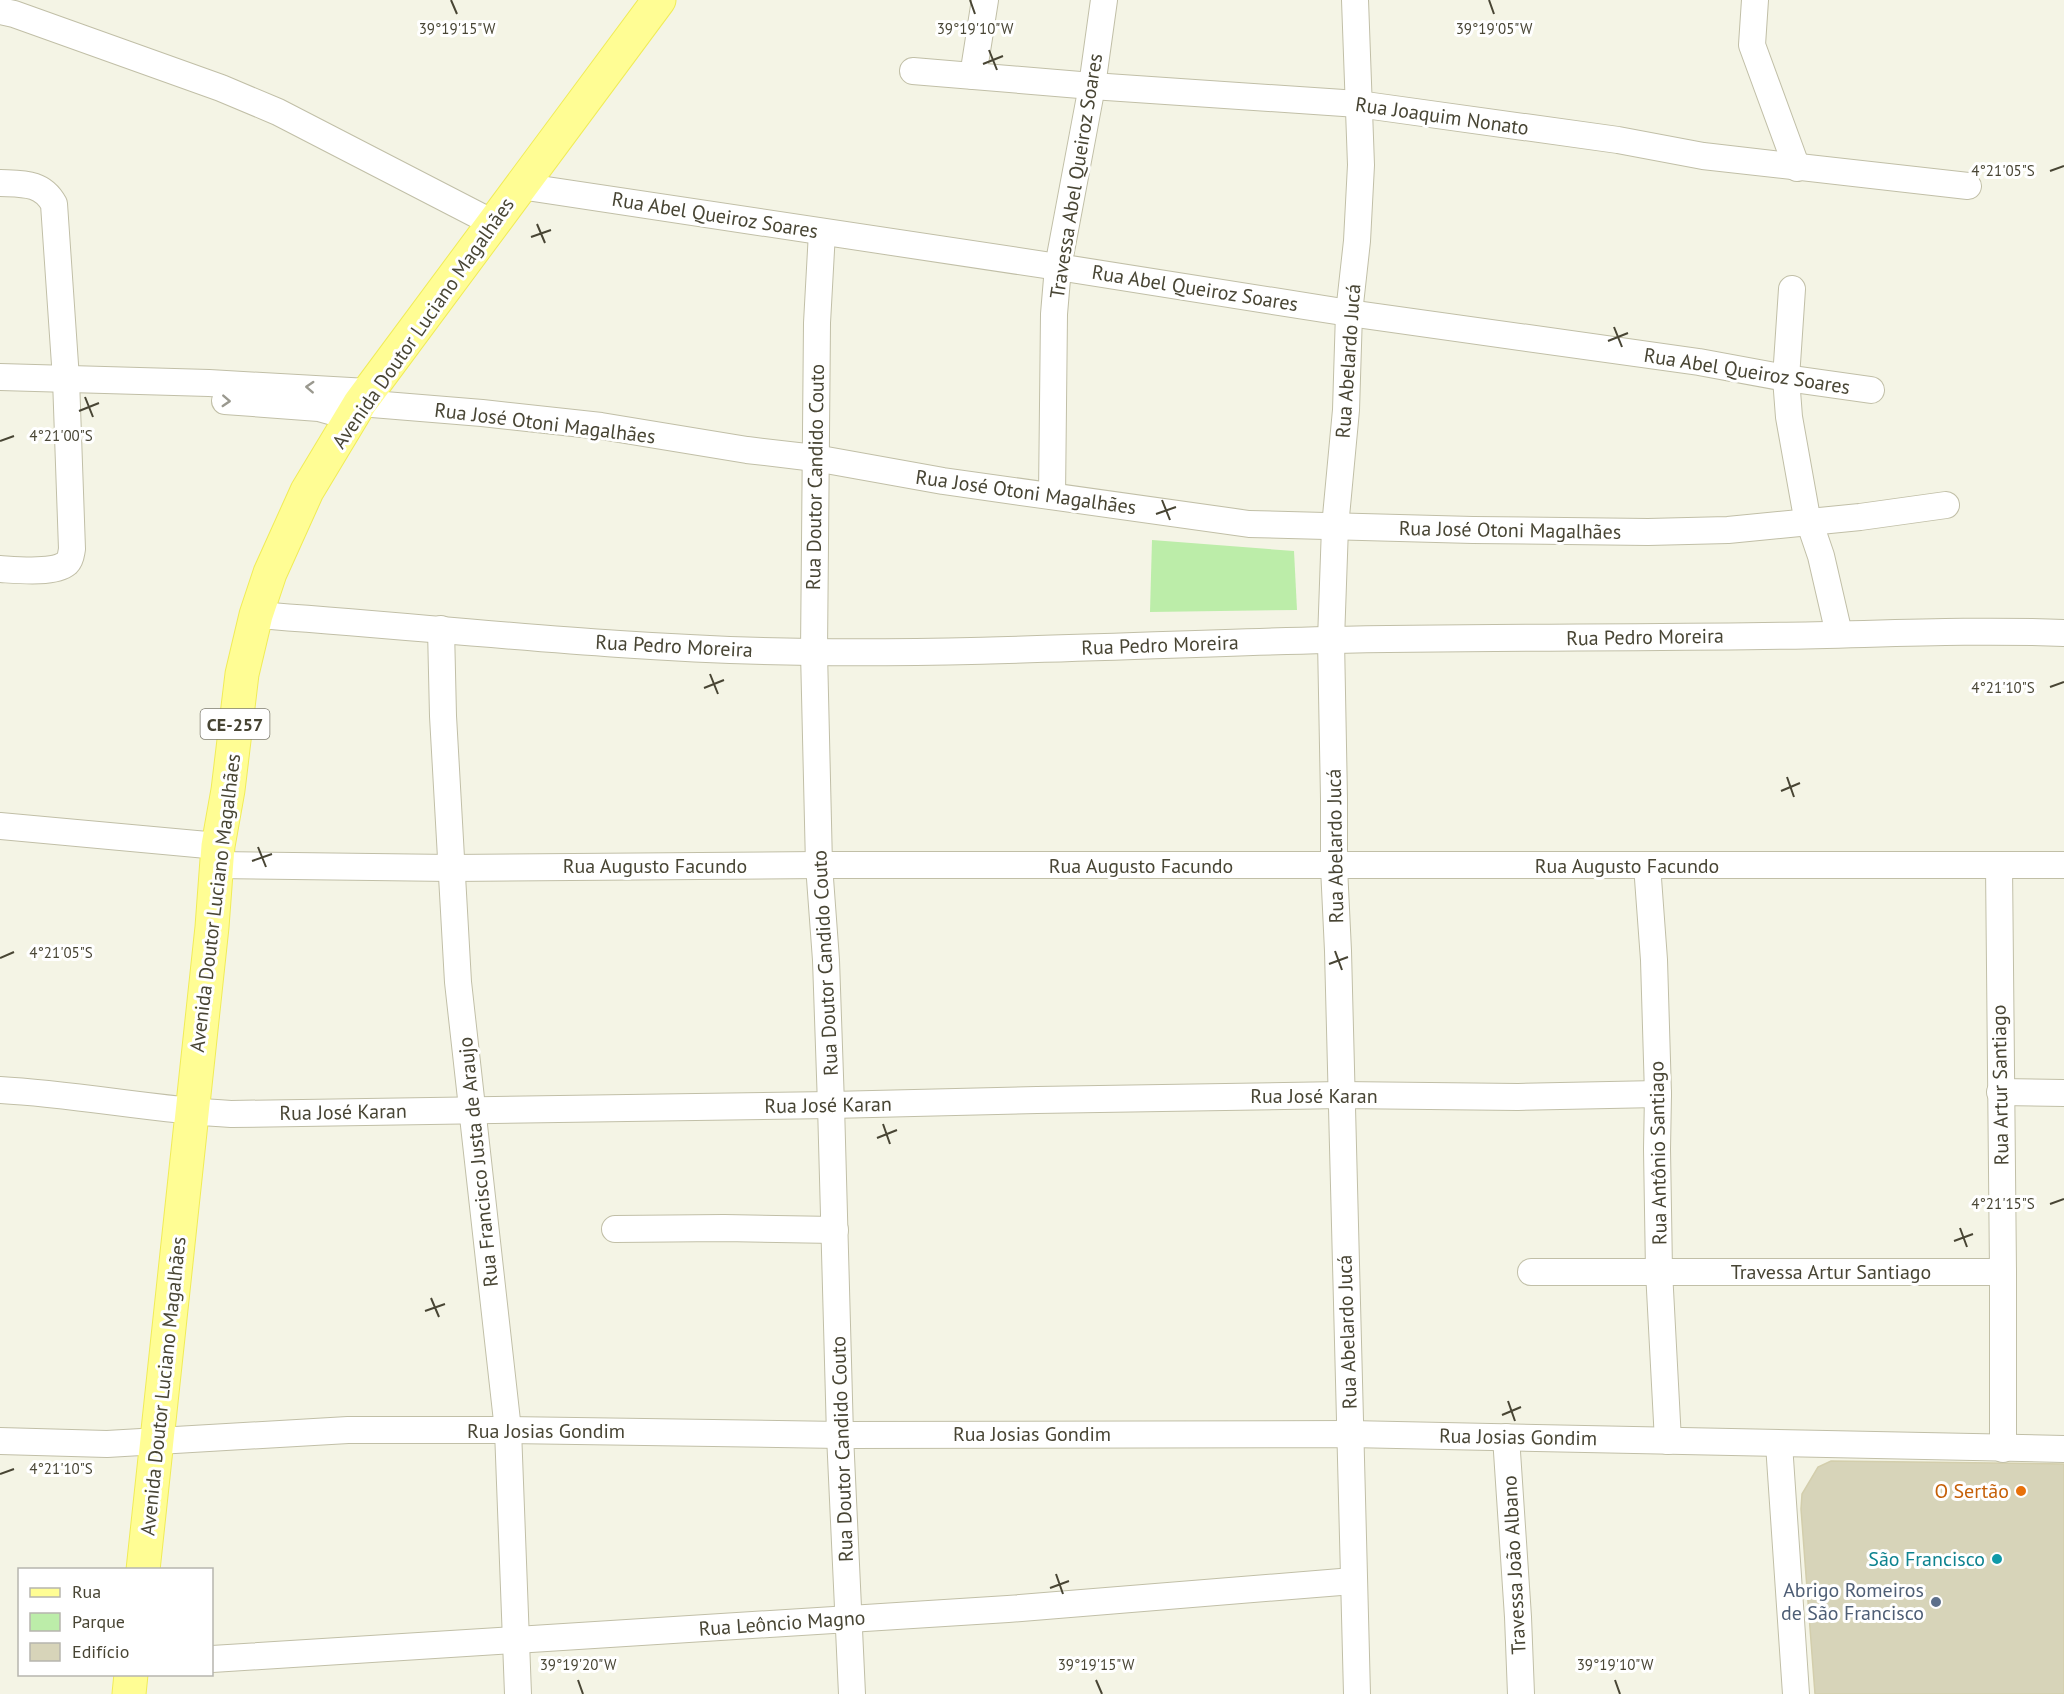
<svg xmlns="http://www.w3.org/2000/svg" width="2064" height="1694" viewBox="0 0 2064 1694" font-family="'PT Sans',sans-serif">
<style>
.green{fill:#bceda9}
.building{fill:#d7d4b9;stroke:#d3ceac;stroke-width:1.5}
.lines{fill:none;stroke-linecap:round;stroke-linejoin:round}
.street-casing{stroke:#c1bfa7;stroke-width:28}
.primary-casing{stroke:#f0ec57;stroke-width:35}
.street{stroke:#fff;stroke-width:26}
.primary{stroke:#fffd94;stroke-width:33}
.oneway{stroke:#9a998f}
.ticks{fill:none;stroke:#484534;stroke-width:2}
.food-dot{fill:#e8710a;stroke:#fff;stroke-width:2}
.culture-dot{fill:#0f9aa8;stroke:#fff;stroke-width:2}
.service-dot{fill:#5c6f8a;stroke:#fff;stroke-width:2}
.labels{text-anchor:middle;dominant-baseline:central;stroke-width:6;stroke-linejoin:round;paint-order:stroke}
.shield{fill:#fff;stroke:#7f7d71;stroke-width:1.5}
.shield-label{font-size:18px;font-weight:bold;fill:#484534}
.street-label{font-size:20px;fill:#484534;stroke:#fff}
.food-label{font-size:20px;fill:#c56008;stroke:#fff;text-anchor:end}
.culture-label{font-size:20px;fill:#0d838f;stroke:#fff;text-anchor:end}
.service-label{font-size:20px;fill:#4e5e75;stroke:#fff;text-anchor:end}
.ticks-label{font-size:15px;text-anchor:middle;fill:#484534;stroke:#fff;stroke-width:6;stroke-linejoin:round;paint-order:stroke}
</style>
<rect width="100%" height="100%" fill="#f4f4e5"/>
<path class="green" d="M1152,540L1294,551L1297,610L1150,612Z"/>
<path class="building" d="M1831,1461L2064,1464V1694H1815L1801,1509L1802,1494L1818,1467Z"/>
<g class="lines">
<g class="street-casing">
<g id="street">
<path d="M1355,0L1361,165L1357,241L1349,313L1346,410L1335,527L1331,640L1334,799V867L1338,951L1357,1694"/>
<path d="M1755,0L1752,45L1797,168"/>
<path d="M0,11L14,14L221,88L278,112L493,223"/>
<path d="M913,71L1092,86L1358,104L1618,140L1703,156L1968,186"/>
<path d="M973,76L985,0"/>
<path d="M0,183C23,184 42,182 54,204L66,379L72,549C71,554 71,559 67,563C54,574 17,570 0,569"/>
<path d="M520,186L1058,267L1349,313L1699,362L1786,378L1871,390"/>
<path d="M822,232L817,323L814,652L819,865L826,960L831,1105L840,1435L852,1694"/>
<path d="M1792,289L1786,378L1789,417L1806,512L1821,556L1839,634"/>
<path d="M0,377L209,383L368,392"/>
<path d="M225,401L319,408L351,417"/>
<path d="M360,403L482,413L601,426L747,450L815,458L943,481L1249,524L1473,530L1648,532L1728,530L1860,517L1946,505"/>
<path d="M1052,496L1054,314L1058,267L1092,86L1104,0"/>
<path d="M256,615C441,628 625,650 810,652C982,654 1155,644 1328,640C1473,637 1619,638 1764,636C1864,635 1964,629 2064,633"/>
<path d="M441,629L443,716L458,982L508,1430L518,1694"/>
<path d="M0,826L218,846"/>
<path d="M217,865L451,868L819,865H2064"/>
<path d="M1647,865L1654,960L1658,1094L1657,1149L1659,1271L1668,1441"/>
<path d="M1999,865L2003,1272V1449"/>
<path d="M0,1090C77,1094 153,1110 231,1114L831,1105L1037,1100L1341,1095L1518,1097L1658,1094"/>
<path d="M2000,1092L2064,1093"/>
<path d="M615,1229L724,1228L835,1230"/>
<path d="M1531,1272H2003"/>
<path d="M1506,1437L1518,1617L1521,1694"/>
<path d="M0,1441L107,1444L348,1430H508L840,1435L1350,1434L2064,1449"/>
<path d="M1779,1444L1796,1694"/>
<path d="M212,1659L1008,1609L1353,1581"/>
</g>
</g>
<g class="primary-casing">
<g id="primary">
<path d="M143,1570L212,927L218,846L228,790L242,674L256,615L270,573L307,491L360,403L659,0"/>
<path d="M129,1694L131,1674"/>
</g>
</g>
<use href="#street" class="street"/>
<use href="#primary" class="primary"/>
</g>
<defs><path id="oneway-chevron" d="M-2-3.5L2.5 0L-2 3.5" fill="none" stroke-width="1.6" stroke-linecap="round" stroke-linejoin="round" transform="scale(1.5)"/></defs>
<g class="oneway">
<use href="#oneway-chevron" transform="translate(310 387) rotate(-177)"/>
<use href="#oneway-chevron" transform="translate(226 401) rotate(3)"/>
</g>
<path class="ticks" d="M451,0L457,14M970,0L975,14M1489,0L1494,14M989,50L997,70M983,64L1003,56M2050,171L2064,166M537,224L545,243M531,237L551,230M1614,327L1622,347M1608,341L1628,333M85,397L93,417M79,411L99,403M0,441L14,436M1162,500L1170,520M1156,514L1176,507M710,674L718,694M2050,687L2064,682M704,688L724,680M1787,777L1794,797M1781,791L1800,783M258,847L266,867M252,861L272,854M1335,951L1342,970M0,958L14,952M1329,964L1348,957M883,1124L890,1144M877,1138L897,1130M2050,1204L2064,1199M1960,1228L1967,1247M1954,1241L1973,1234M431,1298L439,1317M425,1311L445,1304M1508,1401L1515,1421M1502,1415L1521,1407M0,1474L14,1469M1056,1574L1063,1594M1050,1588L1069,1581M578,1680L583,1694M1096,1680L1102,1694M1615,1680L1620,1694"/>
<circle class="food-dot" cx="2021" cy="1491" r="6"/>
<circle class="culture-dot" cx="1997" cy="1559" r="6"/>
<circle class="service-dot" cx="1936" cy="1602" r="6"/>
<g class="labels">
<rect class="shield" x="200.5" y="709" width="69" height="30" rx="4.5"/>
<g class="shield-label">
<text x="235" y="724">CE-257</text>
</g>
<g class="street-label">
<text transform="translate(1442 116) rotate(8)">Rua Joaquim Nonato</text>
<text transform="translate(1076 176) rotate(-81)">Travessa Abel Queiroz Soares</text>
<text transform="translate(715 215) rotate(9)">Rua Abel Queiroz Soares</text>
<text transform="translate(1195 288) rotate(9)">Rua Abel Queiroz Soares</text>
<text transform="translate(423 323) rotate(-55)">Avenida Doutor Luciano Magalhães</text>
<text transform="translate(1348 361) rotate(-86)">Rua Abelardo Jucá</text>
<text transform="translate(1747 371) rotate(9)">Rua Abel Queiroz Soares</text>
<text transform="translate(545 423) rotate(7)">Rua José Otoni Magalhães</text>
<text transform="translate(815 477) rotate(-89)">Rua Doutor Candido Couto</text>
<text transform="translate(1026 492) rotate(8)">Rua José Otoni Magalhães</text>
<text transform="translate(1510 530) rotate(1)">Rua José Otoni Magalhães</text>
<text transform="translate(1645 637) rotate(-1)">Rua Pedro Moreira</text>
<text transform="translate(1160 645) rotate(-2)">Rua Pedro Moreira</text>
<text transform="translate(674 646) rotate(3)">Rua Pedro Moreira</text>
<text transform="translate(1335 846) rotate(-91)">Rua Abelardo Jucá</text>
<text x="655" y="866">Rua Augusto Facundo</text>
<text x="1141" y="866">Rua Augusto Facundo</text>
<text x="1627" y="866">Rua Augusto Facundo</text>
<text transform="translate(215 903) rotate(-83)">Avenida Doutor Luciano Magalhães</text>
<text transform="translate(825 963) rotate(-93)">Rua Doutor Candido Couto</text>
<text transform="translate(2000 1085) rotate(-91)">Rua Artur Santiago</text>
<text x="1314" y="1096">Rua José Karan</text>
<text transform="translate(828 1105) rotate(-1)">Rua José Karan</text>
<text transform="translate(343 1112) rotate(-1)">Rua José Karan</text>
<text transform="translate(1658 1153) rotate(-91)">Rua Antônio Santiago</text>
<text transform="translate(478 1162) rotate(-96)">Rua Francisco Justa de Araujo</text>
<text x="1831" y="1272">Travessa Artur Santiago</text>
<text transform="translate(1347 1332) rotate(-92)">Rua Abelardo Jucá</text>
<text transform="translate(163 1386) rotate(-84)">Avenida Doutor Luciano Magalhães</text>
<text x="546" y="1431">Rua Josias Gondim</text>
<text x="1032" y="1434">Rua Josias Gondim</text>
<text transform="translate(1518 1437) rotate(1)">Rua Josias Gondim</text>
<text transform="translate(842 1449) rotate(-92)">Rua Doutor Candido Couto</text>
<text transform="translate(1514 1565) rotate(-93)">Travessa João Albano</text>
<text transform="translate(782 1623) rotate(-4)">Rua Leôncio Magno</text>
</g>
<g class="food-label">
<text x="2009" y="1491">O Sertão</text>
</g>
<g class="culture-label">
<text x="1985" y="1559">São Francisco</text>
</g>
<g class="service-label">
<text x="1924" y="1590">Abrigo Romeiros<tspan x="1924" dy="23">de São Francisco</tspan></text>
</g>
</g>
<g class="ticks-label">
<text x="457" y="34">39°19'15"W</text>
<text x="975" y="34">39°19'10"W</text>
<text x="1494" y="34">39°19'05"W</text>
<text x="2003" y="176">4°21'05"S</text>
<text x="61" y="441">4°21'00"S</text>
<text x="2003" y="693">4°21'10"S</text>
<text x="61" y="958">4°21'05"S</text>
<text x="2003" y="1209">4°21'15"S</text>
<text x="61" y="1474">4°21'10"S</text>
<text x="578" y="1670">39°19'20"W</text>
<text x="1096" y="1670">39°19'15"W</text>
<text x="1615" y="1670">39°19'10"W</text>
</g>
<rect x="18" y="1568" width="195" height="108" fill="#ffffff" stroke="#b6b5ae" stroke-width="1.5"/>
<rect x="30" y="1588" width="30" height="9" fill="#fffd94" stroke="#b6b5ae" stroke-width="1.5"/>
<text x="72" y="1598" font-size="18" fill="#484534">Rua</text>
<rect x="30" y="1613" width="30" height="18" fill="#bceda9" stroke="#b6b5ae" stroke-width="1.5"/>
<text x="72" y="1628" font-size="18" fill="#484534">Parque</text>
<rect x="30" y="1643" width="30" height="18" fill="#d7d4b9" stroke="#b6b5ae" stroke-width="1.5"/>
<text x="72" y="1658" font-size="18" fill="#484534">Edifício</text>
</svg>
